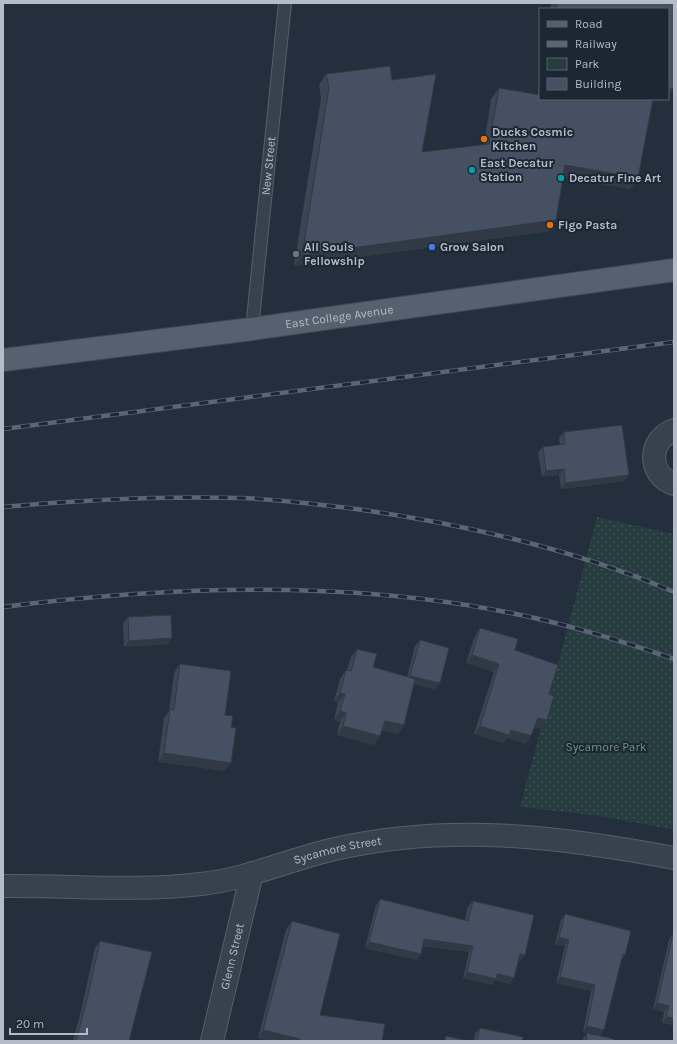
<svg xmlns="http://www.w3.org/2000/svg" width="677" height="1044" viewBox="0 0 677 1044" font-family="Karla,sans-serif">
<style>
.green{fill:url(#green-dots)}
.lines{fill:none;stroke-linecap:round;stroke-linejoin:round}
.lane-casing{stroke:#565f6c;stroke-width:14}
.street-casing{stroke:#565f6c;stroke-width:24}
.primary-casing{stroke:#414a57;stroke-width:24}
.lane{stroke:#38414e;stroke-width:12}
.street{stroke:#38414e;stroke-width:22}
.primary{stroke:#56606e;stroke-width:22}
.rail-casing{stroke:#5a6575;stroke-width:4.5}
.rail{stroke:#1d2633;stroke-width:3;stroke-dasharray:9;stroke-linecap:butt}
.wall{fill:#3b4654}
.shaded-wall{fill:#303945}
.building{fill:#455162;stroke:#303945}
.food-dot{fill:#e8710a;stroke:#1d2633;stroke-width:1.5}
.culture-dot{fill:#0f9aa8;stroke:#1d2633;stroke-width:1.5}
.shop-dot{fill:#3f7fe0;stroke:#1d2633;stroke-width:1.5}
.worship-dot{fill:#6b7280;stroke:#1d2633;stroke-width:1.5}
.labels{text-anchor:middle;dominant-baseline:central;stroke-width:4;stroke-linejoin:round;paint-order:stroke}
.poi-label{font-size:12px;font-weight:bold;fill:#b4bcc9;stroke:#1d2633;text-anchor:start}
.street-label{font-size:12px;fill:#b4bcc9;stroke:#1d2633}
.park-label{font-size:12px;fill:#6b9a76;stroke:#1d2633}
</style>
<defs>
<pattern id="green-dots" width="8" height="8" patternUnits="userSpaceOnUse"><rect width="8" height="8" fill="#263c3f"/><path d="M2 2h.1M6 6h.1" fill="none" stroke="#435659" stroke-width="1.8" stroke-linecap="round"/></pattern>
</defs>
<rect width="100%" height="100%" fill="#242f3e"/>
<path class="green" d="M597,517L674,534V830L601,816L520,807Z"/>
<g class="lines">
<g class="lane-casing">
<g id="lane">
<path id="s1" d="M252,329L285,3"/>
</g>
</g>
<g class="street-casing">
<g id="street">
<path d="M674,430C648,439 647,475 674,484"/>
<path id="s2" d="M3,886C69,885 134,892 201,884C248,879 293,858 339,848C453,823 561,837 674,858"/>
<path id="s3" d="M212,1041L252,873"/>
</g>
</g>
<g class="primary-casing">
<g id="primary">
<path id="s4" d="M3,360L252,329L674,270"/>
</g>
</g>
<use href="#lane" class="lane"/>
<use href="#street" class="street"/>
<use href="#primary" class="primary"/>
<g class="rail-casing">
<g id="rail">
<path d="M3,429L674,342"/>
<path d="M3,507C81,500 161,496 240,498C276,499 313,504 349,508C459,523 572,548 674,592"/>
<path d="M3,607C169,586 342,580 506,612C564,623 619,640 674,659"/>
</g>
</g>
<use href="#rail" class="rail"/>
</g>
<g class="wall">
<path d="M551,3H674L673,89L668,96V9H550Z"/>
<path d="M326,74L392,80L422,152L484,145L491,99L499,88L538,95L540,81V99L638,178L630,189L563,177L556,220L549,231L294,266L321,98L319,85Z"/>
<path d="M564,432L625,481L561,489L559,475L542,477L538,453L543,447L560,445L559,438Z"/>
<path d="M128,617L168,644L124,647L123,623Z"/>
<path d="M480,628L515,650L549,694L547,720L541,729L535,726L526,744L507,738L503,743L474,734L494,672L466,663L475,636Z"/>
<path d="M420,640L435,689L414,684L404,725L398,734L382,730L374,745L337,735L340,722L334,720L338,703L334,701L340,679L346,670H347L351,657L357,649L373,667L407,677L415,646Z"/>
<path d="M180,664L225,715V771L158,762L164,718L169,711L174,673Z"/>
<path d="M380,899L465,920L468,907L473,901L525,955L520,961H518L510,984L495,980L492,985L463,978L469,952L423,946L417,960L365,948L376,905Z"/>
<path d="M565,914L625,955L621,960L600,1036L613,1041H583V1039L587,1033L583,1032L591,991L556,983L565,946L555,944L561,920Z"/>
<path d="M292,921L320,1015L382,1041H268L258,1038L286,930Z"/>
<path d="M673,934L674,1025L662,1023L664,1012L653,1009L669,940Z"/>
<path d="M100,941L129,1041H73L81,1011L95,948Z"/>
<path d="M480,1028L522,1041H474L475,1034Z"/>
</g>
<g class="shaded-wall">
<path d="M668,88L673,89L668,96Z"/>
<path d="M565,165L638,178L630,189L558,176Z"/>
<path d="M556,220L549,231L294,266L302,255Z"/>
<path d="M564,469L559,475L542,477L546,471Z"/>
<path d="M629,475L625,481L561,489L565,483Z"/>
<path d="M172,638L168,644L124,647L129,641Z"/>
<path d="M472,655L499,664L494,672L466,663Z"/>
<path d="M410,676L440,683L435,689L406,682Z"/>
<path d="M340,693L345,694L338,703L334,701Z"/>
<path d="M340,711L346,713L340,722L334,720Z"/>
<path d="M538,718L547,720L541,729L532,726Z"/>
<path d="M385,721L404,725L398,734L379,729Z"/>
<path d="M343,726L380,736L374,745L337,735Z"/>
<path d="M480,726L511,730L531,736L526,744L507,738L503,743L474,734Z"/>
<path d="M164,753L231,763L225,771L158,762Z"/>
<path d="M559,937L569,940L565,946L555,944Z"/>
<path d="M424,939L473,946L469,952L420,945Z"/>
<path d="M369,942L421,954L417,960L365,948Z"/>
<path d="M520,954L525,955L520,961L516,960Z"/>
<path d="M467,972L497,974L514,978L510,984L495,980L492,985L463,978Z"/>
<path d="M560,977L595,985L591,991L556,983Z"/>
<path d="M657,1003L669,1006L664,1012L653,1009Z"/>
<path d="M666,1017L674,1018V1025L662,1023Z"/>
<path d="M587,1026L604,1030L600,1036L583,1032Z"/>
<path d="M263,1030L300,1039L299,1041H268L258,1038Z"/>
</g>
<g class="building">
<path d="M557,3H674V83L673,89L668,88V9H556Z"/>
<path d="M390,66L392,80L436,74L422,152L489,144L499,88L540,95V99H653L638,178L565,165L556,220L302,255L329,88L326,74Z"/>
<path d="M622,425L629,475L565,483L564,469L546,471L543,447L565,444L564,432Z"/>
<path d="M171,615L172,638L129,641L128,617Z"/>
<path d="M480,628L518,639L515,650L558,665L549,694L554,696L547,720L538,718L531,736L511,730L509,735L480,726L499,664L472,655Z"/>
<path d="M420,640L449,648L440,683L410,676Z"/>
<path d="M357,649L377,654L373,667L415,679L404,725L385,721L380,736L343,726L346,713L340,711L345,694L340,693L346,670L351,671Z"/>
<path d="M180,664L231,671L225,715L233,716L231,727L236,728L231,763L164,753L170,709L174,710Z"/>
<path d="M380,899L468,921L473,901L534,915L525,955L520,954L514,978L497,974L496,979L467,972L473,946L424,939L421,954L369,942Z"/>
<path d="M565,914L631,931L625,955L623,954L604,1030L587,1026L595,985L560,977L569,940L559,937Z"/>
<path d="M292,921L340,934L320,1015L385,1024L382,1041H300V1039L263,1030Z"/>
<path d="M673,934H674V1018L666,1017L669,1006L657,1003Z"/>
<path d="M100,941L152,952L129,1041H76L86,1004Z"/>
<path d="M480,1028L523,1037L522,1041H477Z"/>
<path d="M587,1033L614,1039L613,1041H586Z"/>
<path d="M446,1036L468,1041H445Z"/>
</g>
<g class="food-dot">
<circle cx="484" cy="139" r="4"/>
<circle cx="550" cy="225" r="4"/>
</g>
<g class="culture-dot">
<circle cx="472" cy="170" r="4"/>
<circle cx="561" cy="178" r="4"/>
</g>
<circle class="shop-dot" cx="432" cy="247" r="4"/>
<circle class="worship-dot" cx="296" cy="254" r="4"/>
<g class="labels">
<g class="poi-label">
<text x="492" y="132">Ducks Cosmic<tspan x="492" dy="14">Kitchen</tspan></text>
<text x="480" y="163">East Decatur<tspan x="480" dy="14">Station</tspan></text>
<text x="569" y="178">Decatur Fine Art</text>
<text x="558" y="225">Figo Pasta</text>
<text x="304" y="247">All Souls<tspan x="304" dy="14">Fellowship</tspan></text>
<text x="440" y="247">Grow Salon</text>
</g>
<g class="street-label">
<text stroke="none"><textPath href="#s1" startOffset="164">New Street</textPath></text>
<text stroke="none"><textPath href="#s4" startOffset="339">East College Avenue</textPath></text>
<text stroke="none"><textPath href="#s2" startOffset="339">Sycamore Street</textPath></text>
<text stroke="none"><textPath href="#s3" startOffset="87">Glenn Street</textPath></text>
</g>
<g class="park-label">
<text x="606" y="747">Sycamore Park</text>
</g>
</g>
<rect width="677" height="1044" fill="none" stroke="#b4bcc9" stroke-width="8"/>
<rect x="539" y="8" width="130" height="92" fill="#1d2633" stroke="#59626f"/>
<rect x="547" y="21" width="20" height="6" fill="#56606e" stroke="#59626f"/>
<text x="575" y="28" font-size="12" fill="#b4bcc9">Road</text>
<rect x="547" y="41" width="20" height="6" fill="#5a6575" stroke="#59626f"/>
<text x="575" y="48" font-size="12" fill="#b4bcc9">Railway</text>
<rect x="547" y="58" width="20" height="12" fill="#263c3f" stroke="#59626f"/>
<text x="575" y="68" font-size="12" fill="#b4bcc9">Park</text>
<rect x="547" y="78" width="20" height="12" fill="#455162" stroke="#59626f"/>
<text x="575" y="88" font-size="12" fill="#b4bcc9">Building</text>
<path d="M10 1028v6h77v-6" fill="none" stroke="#b4bcc9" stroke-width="2"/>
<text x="16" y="1028" font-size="12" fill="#b4bcc9" stroke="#1d2633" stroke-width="3" paint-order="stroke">20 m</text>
</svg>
